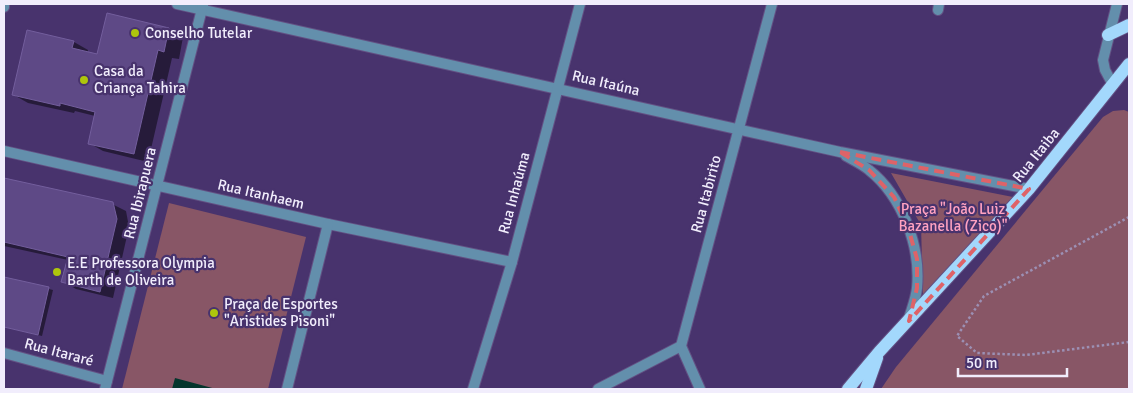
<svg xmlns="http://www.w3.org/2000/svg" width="1133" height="393" viewBox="0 0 1133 393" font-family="Signika,sans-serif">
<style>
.green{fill:#885666}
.water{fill:#04352d}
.shadow{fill:#0007}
.building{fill:#5e4986;stroke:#735e9d}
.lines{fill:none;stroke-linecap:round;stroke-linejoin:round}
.minor-casing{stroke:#635184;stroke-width:12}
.primary-casing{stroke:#635184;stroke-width:14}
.path{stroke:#9c90b4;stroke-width:2.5;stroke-dasharray:2.5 2.5;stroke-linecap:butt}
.minor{stroke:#638fac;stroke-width:10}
.primary{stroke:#a3d8fc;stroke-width:12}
.marked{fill:none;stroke:#de6368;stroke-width:4;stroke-dasharray:10 6;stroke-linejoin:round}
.poi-dot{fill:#aec60c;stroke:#48336d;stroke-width:2}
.labels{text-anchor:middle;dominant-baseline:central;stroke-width:4.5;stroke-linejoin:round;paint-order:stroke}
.poi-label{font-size:15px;fill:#f1edfc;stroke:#48336d;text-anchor:start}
.street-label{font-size:15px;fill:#f1edfc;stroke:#48336d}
.park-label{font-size:15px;fill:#ffa2c1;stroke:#48336d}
</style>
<rect width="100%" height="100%" fill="#48336d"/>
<g class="green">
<path d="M1124,110L1129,112V389H881L896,367L1103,117L1113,111Z"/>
<path d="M891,173L1013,197L923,298L921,225Z"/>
<path d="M169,203L306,237L268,389H122Z"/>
</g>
<path class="water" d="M175,378L216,389H172Z"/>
<g class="shadow">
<path d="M108,15L169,29L183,37L179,59L172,58L148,162L103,151L89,143L95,116L75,111L74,113L28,103L14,95L74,42L88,50V53L98,55Z"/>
<path d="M4,179L112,204L126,211L129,227L113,298L76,289L63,282L68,260L4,246Z"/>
<path d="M4,278L53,290L42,336L4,327Z"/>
</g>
<g class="building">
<path d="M107,13L169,28L164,52L158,50L134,154L88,144L95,112L60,103V106L12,95L27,30L74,41L72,48L97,54Z"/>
<path d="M4,178L113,202L117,219L100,292L61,282L68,257L4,242Z"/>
<path d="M4,277L49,287L38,335L4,327Z"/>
</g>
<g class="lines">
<g class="minor-casing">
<g id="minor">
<path d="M177,4L840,152L1029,189"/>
<path d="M4,7V4"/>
<path d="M938,10L939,4"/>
<path d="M1113,85L1105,70L1103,60L1117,4"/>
<path d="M4,151L328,224L512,262"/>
<path d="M846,156C853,160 862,164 869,170C902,196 921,246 917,288C916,298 912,308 909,318"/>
<path d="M4,353L107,381"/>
<path d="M105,389L203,5"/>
<path d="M287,389L328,224"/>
<path d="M473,389L512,262L580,4"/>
<path d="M598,389L681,346"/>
<path d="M700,389L681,346L772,4"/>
</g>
</g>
<g class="primary-casing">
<g id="primary">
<path d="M1108,35L1129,25"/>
<path d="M848,389L879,352L1029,189L1129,64"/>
<path d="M866,389L877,358"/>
</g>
</g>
<path class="path" d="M1129,217L984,296L957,336L977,353L1026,355L1129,342"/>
<use href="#minor" class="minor"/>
<use href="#primary" class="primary"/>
</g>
<path class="marked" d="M840,152L1029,189L909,321L917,288V259L908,227L894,197L869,170Z"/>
<g class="poi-dot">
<circle cx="135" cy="33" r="5"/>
<circle cx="84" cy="80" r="5"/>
<circle cx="57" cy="272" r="5"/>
<circle cx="214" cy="313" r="5"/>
</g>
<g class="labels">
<g class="poi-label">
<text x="145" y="33">Conselho Tutelar</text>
<text x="94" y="71">Casa da<tspan x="94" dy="17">Criança Tahira</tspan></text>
<text x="67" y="263">E.E Professora Olympia<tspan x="67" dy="17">Barth de Oliveira</tspan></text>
<text x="224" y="304">Praça de Esportes<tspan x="224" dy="17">"Aristides Pisoni"</tspan></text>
</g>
<g class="street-label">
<text transform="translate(606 83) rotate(13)">Rua Itaúna</text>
<text transform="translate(1036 155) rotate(-51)">Rua Itaiba</text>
<text transform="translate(140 193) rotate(-76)">Rua Ibirapuera</text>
<text transform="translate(514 193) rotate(-75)">Rua Inhaúma</text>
<text transform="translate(261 194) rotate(13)">Rua Itanhaem</text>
<text transform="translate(706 194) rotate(-75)">Rua Itabirito</text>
<text transform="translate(59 352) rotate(15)">Rua Itararé</text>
</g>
<g class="park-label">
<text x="953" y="209">Praça "João Luiz<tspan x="953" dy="17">Bazanella (Zico)"</tspan></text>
</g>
</g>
<rect width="1133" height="393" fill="none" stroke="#f1edfc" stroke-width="10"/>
<path d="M958 368v8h109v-8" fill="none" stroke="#f1edfc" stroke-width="2.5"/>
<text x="966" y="368" font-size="15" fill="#f1edfc" stroke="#48336d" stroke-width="4" paint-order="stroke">50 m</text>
</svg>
